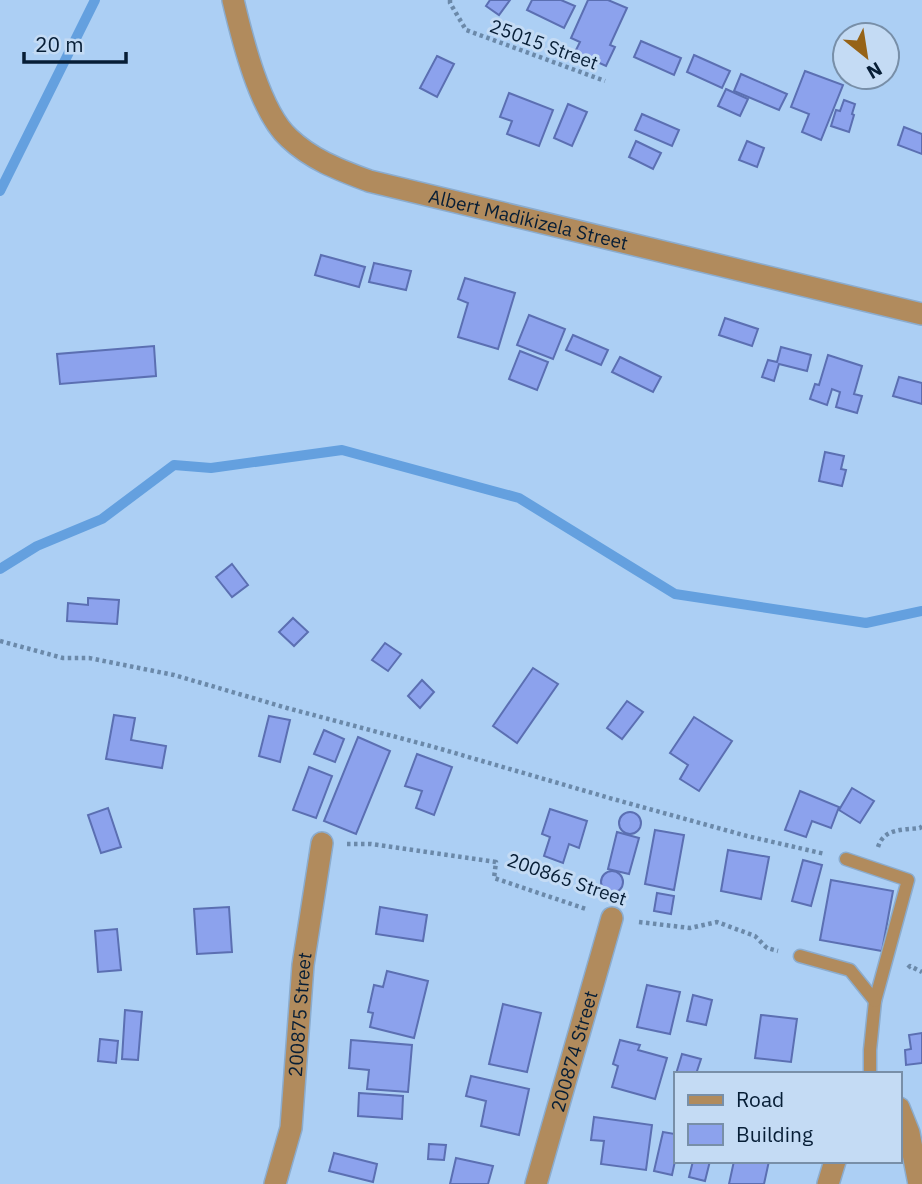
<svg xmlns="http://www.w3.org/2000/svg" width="922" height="1184" viewBox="0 0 922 1184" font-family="'IBM Plex Sans',sans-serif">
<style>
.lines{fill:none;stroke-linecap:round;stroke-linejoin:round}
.stream{stroke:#64a0df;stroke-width:10}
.building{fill:#8ca2ed;stroke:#5b6fb2;stroke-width:2}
.lane-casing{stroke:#8bacce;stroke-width:15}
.street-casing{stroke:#8bacce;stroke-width:24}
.path{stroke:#6b89a9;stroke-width:4.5;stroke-dasharray:3.5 3.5;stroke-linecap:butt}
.lane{stroke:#b18b5d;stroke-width:12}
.street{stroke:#b18b5d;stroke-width:21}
.labels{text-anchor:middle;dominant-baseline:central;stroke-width:6;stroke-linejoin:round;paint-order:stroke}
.street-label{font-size:19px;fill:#071e36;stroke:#c4dbf4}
</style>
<rect width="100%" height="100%" fill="#accff4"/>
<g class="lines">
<g class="stream">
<path d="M0,191L95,0"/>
<path d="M0,569L37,546L102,519L174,465L211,468L342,450L519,498L675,594L866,623L922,611"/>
</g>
</g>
<g class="building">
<path d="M490,0H510L499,15L486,6Z"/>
<path d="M532,0H561L575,6L564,28L527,10Z"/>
<path d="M588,0H608L627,8L610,45L615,47L606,66L575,52L580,42L571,38Z"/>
<path d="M641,41L681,58L674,75L634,57Z"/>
<path d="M694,55L730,71L722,88L687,72Z"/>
<path d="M437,56L454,64L437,97L420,88Z"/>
<path d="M805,71L843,85L821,140L802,132L809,114L791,107Z"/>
<path d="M741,74L787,94L779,110L734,91Z"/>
<path d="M726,89L748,99L740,116L718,106Z"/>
<path d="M509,93L553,110L539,146L507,134L512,121L500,117Z"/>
<path d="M844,100L855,104L852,114L854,115L849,132L831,126L836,110L840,111Z"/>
<path d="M568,104L587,112L572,146L554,138Z"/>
<path d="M642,114L679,130L672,146L635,130Z"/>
<path d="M904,127L922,134V154L898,145Z"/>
<path d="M636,141L661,153L653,169L629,157Z"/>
<path d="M747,141L764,148L757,167L739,160Z"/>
<path d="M321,255L365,267L359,287L315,275Z"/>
<path d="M374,263L411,271L406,290L369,282Z"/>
<path d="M465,278L515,293L498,349L458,337L468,303L458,299Z"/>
<path d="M529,315L565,329L553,359L517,345Z"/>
<path d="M725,318L758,329L752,346L719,335Z"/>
<path d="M573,335L608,350L601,365L566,350Z"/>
<path d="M154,346L156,376L60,384L57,354Z"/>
<path d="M781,347L811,355L807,371L779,364L774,381L762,377L768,360L777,362Z"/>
<path d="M520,351L548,362L537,390L509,379Z"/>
<path d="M828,355L862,366L854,394L862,396L857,413L836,407L840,392L832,389L827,405L810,399L815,384L819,385Z"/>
<path d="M620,357L661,377L653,392L612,372Z"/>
<path d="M899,377L922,383V404L893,396Z"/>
<path d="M825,452L844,456L841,469L846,470L842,486L819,481Z"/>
<path d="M232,564L248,585L232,597L216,577Z"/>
<path d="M88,598L119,600L117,624L67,621L68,603L88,605Z"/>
<path d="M293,618L308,632L294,646L279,632Z"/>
<path d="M385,643L401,654L388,671L372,660Z"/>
<path d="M533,668L558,684L517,743L493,726Z"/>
<path d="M422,680L434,692L420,708L408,696Z"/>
<path d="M627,701L643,712L622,739L607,728Z"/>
<path d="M114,715L135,718L131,740L166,746L162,768L106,759Z"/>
<path d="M269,716L290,720L280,762L259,756Z"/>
<path d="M694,717L732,741L699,791L680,779L688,765L670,753Z"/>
<path d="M324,730L344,739L335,762L314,754Z"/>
<path d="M358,737L390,751L356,834L324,821Z"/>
<path d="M417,754L452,767L434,815L416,808L422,791L405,786Z"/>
<path d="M309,767L332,776L316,818L293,810Z"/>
<path d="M852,788L874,801L860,823L839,810Z"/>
<path d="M800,791L839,807L831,828L812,821L806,837L785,830Z"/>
<path d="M108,808L121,847L101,853L88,815Z"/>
<path d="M550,809L587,821L579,848L569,844L563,863L544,856L550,837L542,834Z"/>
<circle cx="630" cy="823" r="11"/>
<path d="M655,830L684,835L674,890L645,884Z"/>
<path d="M617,832L639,838L629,874L608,869Z"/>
<path d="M728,850L769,857L761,899L721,891Z"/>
<path d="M803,860L822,865L811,906L792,901Z"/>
<circle cx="612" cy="882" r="11"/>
<path d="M831,880L893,891L882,951L820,940Z"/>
<path d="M657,893L674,896L671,914L654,911Z"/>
<path d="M229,907L232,952L197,954L194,909Z"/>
<path d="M380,907L427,915L423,941L376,934Z"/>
<path d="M117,929L121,970L98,972L95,931Z"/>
<path d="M387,971L428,981L414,1038L370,1027L373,1013L368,1012L374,985L383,987Z"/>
<path d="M647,985L680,992L670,1034L637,1027Z"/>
<path d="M693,995L712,1000L706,1025L687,1021Z"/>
<path d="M503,1004L541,1013L527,1072L489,1064Z"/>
<path d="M125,1010L142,1012L138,1060L122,1059Z"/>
<path d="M761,1015L797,1019L791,1062L755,1058Z"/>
<path d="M922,1033V1063L906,1065L905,1050L911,1049L909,1035Z"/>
<path d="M100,1039L118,1041L116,1063L98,1061Z"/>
<path d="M351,1040L412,1045L408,1092L367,1089L369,1070L349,1068Z"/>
<path d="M620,1040L640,1045L638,1050L667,1058L655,1099L612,1087L618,1066L613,1064Z"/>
<path d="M682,1054L701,1059L696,1074H676Z"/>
<path d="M471,1076L529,1089L519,1135L481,1126L486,1101L466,1096Z"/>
<path d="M359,1093L403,1096L402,1119L358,1116Z"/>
<path d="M594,1117L652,1125L646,1170L601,1164L604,1141L591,1140Z"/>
<path d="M663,1132L675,1134V1161L672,1175L654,1171Z"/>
<path d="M429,1144L446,1145L444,1160L428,1159Z"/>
<path d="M334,1153L377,1164L373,1182L329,1171Z"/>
<path d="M456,1158L493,1166L488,1184H450Z"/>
<path d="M693,1161H710L705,1181L689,1177Z"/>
<path d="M734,1161H769L764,1184H729Z"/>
</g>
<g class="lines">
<g class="lane-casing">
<g id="lane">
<path d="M846,859L908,880L875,1001L870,1050V1074"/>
<path d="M800,956L850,970L875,1001"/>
</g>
</g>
<g class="street-casing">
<g id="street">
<path id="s1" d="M233,0C242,38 260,112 289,138C312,160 340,170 369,181L922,314"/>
<path d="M899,1108L909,1133L919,1184"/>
<path id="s2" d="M275,1184L291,1128L303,965L322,843"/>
<path id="s3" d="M536,1184L612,918"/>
<path d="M828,1184L835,1161"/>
</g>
</g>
<g class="path">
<path d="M450,0V3L466,30L605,81"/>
<path d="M0,641L63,658H89L174,675L287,708L434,747L613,799L747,836L825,854"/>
<path d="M347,844H371L496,862L494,878L586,909"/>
<path d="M878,847C884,828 903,830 920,828L922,826"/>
<path d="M639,922L690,928L717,922L755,936L767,948L778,951"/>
<path d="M908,968L910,966L922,972"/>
</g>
<use href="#lane" class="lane"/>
<use href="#street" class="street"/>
</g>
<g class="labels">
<g class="street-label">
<text transform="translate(544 44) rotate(20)">25015 Street</text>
<text stroke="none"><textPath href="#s1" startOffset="406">Albert Madikizela Street</textPath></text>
<text transform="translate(567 879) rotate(19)">200865 Street</text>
<text stroke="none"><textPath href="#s2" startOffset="172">200875 Street</textPath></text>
<text stroke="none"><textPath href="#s3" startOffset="138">200874 Street</textPath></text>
</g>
</g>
<rect x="674" y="1072" width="228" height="91" fill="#c4dbf4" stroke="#788fa8" stroke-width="2"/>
<rect x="688" y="1095" width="35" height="10" fill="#b18b5d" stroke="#788fa8" stroke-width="2"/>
<text x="736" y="1107" font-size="21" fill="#071e36">Road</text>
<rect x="688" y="1124" width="35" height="21" fill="#8ca2ed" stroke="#788fa8" stroke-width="2"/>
<text x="736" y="1142" font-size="21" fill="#071e36">Building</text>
<g transform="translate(866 56) rotate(150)"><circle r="33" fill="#c4dbf4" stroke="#788fa8" stroke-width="2"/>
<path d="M0-5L12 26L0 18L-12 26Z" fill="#966317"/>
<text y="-10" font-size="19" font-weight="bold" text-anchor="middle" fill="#071e36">N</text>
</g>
<path d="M24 52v10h102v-10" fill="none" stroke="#071e36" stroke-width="3.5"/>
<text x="35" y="52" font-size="21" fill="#071e36" stroke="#c4dbf4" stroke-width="5" paint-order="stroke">20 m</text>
</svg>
